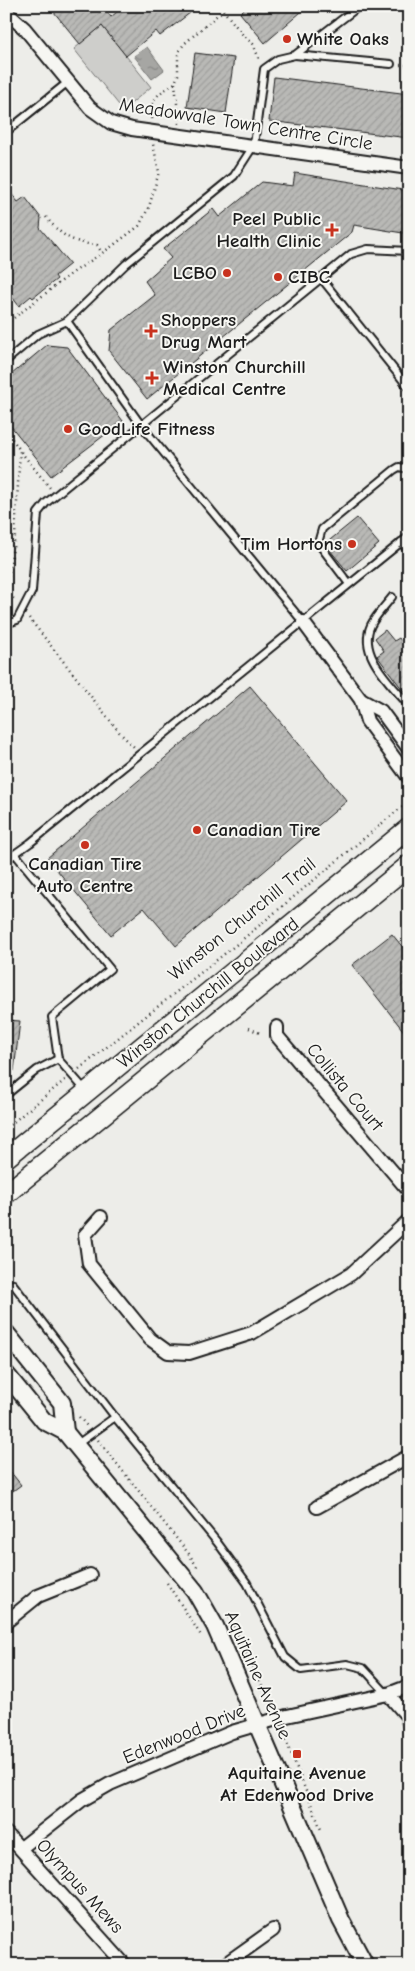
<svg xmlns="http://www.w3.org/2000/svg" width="415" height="1971" viewBox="0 0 415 1971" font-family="'Comic Neue',sans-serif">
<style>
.pitch{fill:#cececb;stroke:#757574}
.water{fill:url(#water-ripples);stroke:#6f6f6d}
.building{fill:url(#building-hatch);stroke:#1c1c1c}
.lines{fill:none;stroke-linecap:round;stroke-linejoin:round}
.service-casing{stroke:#1c1c1c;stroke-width:10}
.minor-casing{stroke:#1c1c1c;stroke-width:16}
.tertiary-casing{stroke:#1c1c1c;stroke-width:20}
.secondary-casing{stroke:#1c1c1c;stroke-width:22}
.path{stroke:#1c1c1c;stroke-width:2.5;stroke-dasharray:1 4;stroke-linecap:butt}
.service{stroke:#f6f6f2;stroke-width:6}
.minor{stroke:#f6f6f2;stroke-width:12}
.tertiary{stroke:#f6f6f2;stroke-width:16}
.secondary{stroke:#f6f6f2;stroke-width:19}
.poi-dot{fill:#c8321e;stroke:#f6f6f2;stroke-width:2}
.labels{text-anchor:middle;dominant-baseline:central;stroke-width:4;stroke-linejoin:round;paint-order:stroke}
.poi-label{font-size:19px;font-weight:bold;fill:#1c1c1c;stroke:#f6f6f2;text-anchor:start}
.street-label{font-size:19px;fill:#1c1c1c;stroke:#f6f6f2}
</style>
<defs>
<pattern id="water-ripples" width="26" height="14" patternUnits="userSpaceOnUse" patternTransform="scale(1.25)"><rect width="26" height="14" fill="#a6a6a3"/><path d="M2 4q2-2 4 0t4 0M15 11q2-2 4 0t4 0" fill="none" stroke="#868684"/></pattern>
<pattern id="building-hatch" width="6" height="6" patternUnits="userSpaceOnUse" patternTransform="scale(1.25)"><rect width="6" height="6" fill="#b9b9b6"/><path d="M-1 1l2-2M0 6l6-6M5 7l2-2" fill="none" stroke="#9e9e9c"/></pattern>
</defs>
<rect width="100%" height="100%" fill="#edede9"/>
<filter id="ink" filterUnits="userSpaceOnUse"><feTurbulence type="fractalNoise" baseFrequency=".02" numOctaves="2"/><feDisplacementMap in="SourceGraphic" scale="10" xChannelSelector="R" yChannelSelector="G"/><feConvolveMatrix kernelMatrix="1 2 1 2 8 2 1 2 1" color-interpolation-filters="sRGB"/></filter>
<g filter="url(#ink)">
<path class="pitch" d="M102,26L151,87L123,110L74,49Z"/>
<path class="water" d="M147,47L164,70L152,79L134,56Z"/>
<g class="building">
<path d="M49,6H102L111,17L124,6H199L160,36L156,31L126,56L102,26L80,44Z"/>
<path d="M247,6H308L265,43L240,13Z"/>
<path d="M195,53L234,58L226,113L187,107Z"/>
<path d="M274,77L409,94V138L269,121Z"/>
<path d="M295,173L409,191V234L354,225L352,232L147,399L109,351L111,330L155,295L145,281L171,258L163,249L213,209L219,217L262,182L293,186Z"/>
<path d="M6,187L18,202L25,197L41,218L40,228L70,264L55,276L57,279L33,298L31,296L19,306L6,289Z"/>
<path d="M47,345L67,347L123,421L51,476L6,420V379Z"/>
<path d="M357,518L379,544L347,571L325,544Z"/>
<path d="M385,630L394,641L399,638L409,651V698L377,656L384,651L375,638Z"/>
<path d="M250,686L347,801L176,946L144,908L111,935L47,858Z"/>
<path d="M392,934L409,955V1038L352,965Z"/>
<path d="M6,1020L20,1021L14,1071H6Z"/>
<path d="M6,1466L21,1485L6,1496Z"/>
</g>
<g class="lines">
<g class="service-casing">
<g id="service">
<path d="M295,55L391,64"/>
<path d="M6,132L68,82"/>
<path d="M321,278L409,388"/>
<path d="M6,361L38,334L67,321"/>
<path d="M401,542L409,552"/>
<path d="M349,584L318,543L322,529L394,470L399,467L409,469"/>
<path d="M392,597C385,606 376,615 371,625C357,655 392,684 409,706"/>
<path d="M303,622L141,425L67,321L126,264L234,176L254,145L264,69L278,59L295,55L358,7L395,6"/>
<path d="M6,624L17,620L32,591L38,513L46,503L351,254L368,249L409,251"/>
<path d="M16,855L110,969L52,1017L58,1059"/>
<path d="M6,860L30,843L409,536"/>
<path d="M6,1095L37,1070L58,1059L86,1091"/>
<path d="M13,1284L115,1417L217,1542L247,1583L285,1657L301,1670L347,1664L363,1668L387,1694"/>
<path d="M76,1445L115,1417"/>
</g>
</g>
<g class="minor-casing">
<g id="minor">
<path d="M6,12L25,29L90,108L111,123L132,129L409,168"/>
<path d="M303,622L361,700L367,721L409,778"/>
<path d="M361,700L381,711L409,749"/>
<path d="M277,1027V1036L409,1191"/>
<path d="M101,1217L85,1235L89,1264L150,1339L168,1352L189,1353L252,1333L351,1274L409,1220"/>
<path d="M317,1507L409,1456"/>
<path d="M6,1622L38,1596L90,1575"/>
<path d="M388,1694L407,1716L409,1724"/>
<path d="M6,1833L125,1965"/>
<path d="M21,1848L82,1800L110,1784L232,1732L287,1716L388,1694L409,1686"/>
<path d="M224,1965L273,1930"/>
</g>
</g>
<g class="tertiary-casing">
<g id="tertiary">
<path d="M6,1333L62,1403L65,1432"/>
<path d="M6,1374L44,1421L65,1432L195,1591L215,1626L341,1920L365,1965"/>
</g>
</g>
<g class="secondary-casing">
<g id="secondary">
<path d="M6,1158L409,828"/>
<path d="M6,1194L409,865"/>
</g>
</g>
<g class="path">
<path d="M220,6L243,35L253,44L260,61"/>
<path d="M400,65H409"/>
<path d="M175,83L179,124"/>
<path d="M152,119L153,101L160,93L175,83L178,75V53L184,44L222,11"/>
<path d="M46,217C61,236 73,243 97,245L102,253"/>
<path d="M6,324L68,276L111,247L139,226L149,207L159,172L153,144"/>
<path d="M6,431L20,450L15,536L6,591"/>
<path d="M21,452L50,488"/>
<path d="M6,520L11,521"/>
<path d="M7,590L16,602"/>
<path d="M29,618L120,733L134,747"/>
<path d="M249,1028L262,1034"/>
<path d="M79,1069L237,944L409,801"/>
<path d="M6,1128L65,1080"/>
<path d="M79,1417L87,1426"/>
<path d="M98,1440L189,1554L199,1570"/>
<path d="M167,1583L202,1637"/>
<path d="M229,1617L272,1706"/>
<path d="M282,1730L322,1832"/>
</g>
<use href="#service" class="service"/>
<use href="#minor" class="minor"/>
<use href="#tertiary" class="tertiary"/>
<use href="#secondary" class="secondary"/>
</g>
</g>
<g class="poi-dot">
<circle cx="287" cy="39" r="5"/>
<path d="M329.5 222.5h5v5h5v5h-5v5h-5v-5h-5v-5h5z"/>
<circle cx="227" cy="273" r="5"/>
<circle cx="278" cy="277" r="5"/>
<path d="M148.5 323.5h5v5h5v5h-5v5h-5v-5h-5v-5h5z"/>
<path d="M149.5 370.5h5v5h5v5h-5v5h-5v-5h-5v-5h5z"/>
<circle cx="68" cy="429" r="5"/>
<circle cx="352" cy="544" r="5"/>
<circle cx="197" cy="830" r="5"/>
<circle cx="85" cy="845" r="5"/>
<rect x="292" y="1749" width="10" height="10" rx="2.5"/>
</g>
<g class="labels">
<g class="poi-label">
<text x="297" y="39">White Oaks</text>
<text x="321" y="219" text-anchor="end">Peel Public<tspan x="321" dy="22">Health Clinic</tspan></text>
<text x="217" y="273" text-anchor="end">LCBO</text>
<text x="288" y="277">CIBC</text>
<text x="161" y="320">Shoppers<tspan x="161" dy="22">Drug Mart</tspan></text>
<text x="163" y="367">Winston Churchill<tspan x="163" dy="22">Medical Centre</tspan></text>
<text x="78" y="429">GoodLife Fitness</text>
<text x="342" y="544" text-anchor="end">Tim Hortons</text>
<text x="207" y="830">Canadian Tire</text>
<text x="85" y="864" text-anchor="middle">Canadian Tire<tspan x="85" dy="22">Auto Centre</tspan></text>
<text x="297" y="1773" text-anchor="middle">Aquitaine Avenue<tspan x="297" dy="22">At Edenwood Drive</tspan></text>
</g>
<g class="street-label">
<text transform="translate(246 124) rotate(9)">Meadowvale Town Centre Circle</text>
<text transform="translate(242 919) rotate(-39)">Winston Churchill Trail</text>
<text transform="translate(208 993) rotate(-39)">Winston Churchill Boulevard</text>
<text transform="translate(345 1087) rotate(50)">Collista Court</text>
<text transform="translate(258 1675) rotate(66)">Aquitaine Avenue</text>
<text transform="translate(184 1734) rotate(-22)">Edenwood Drive</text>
<text transform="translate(80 1886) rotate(48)">Olympus Mews</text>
</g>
</g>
<rect width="415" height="1971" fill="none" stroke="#f6f6f2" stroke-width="25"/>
<rect x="12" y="12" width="390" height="1946" fill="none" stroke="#1c1c1c" stroke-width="2" filter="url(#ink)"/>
</svg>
